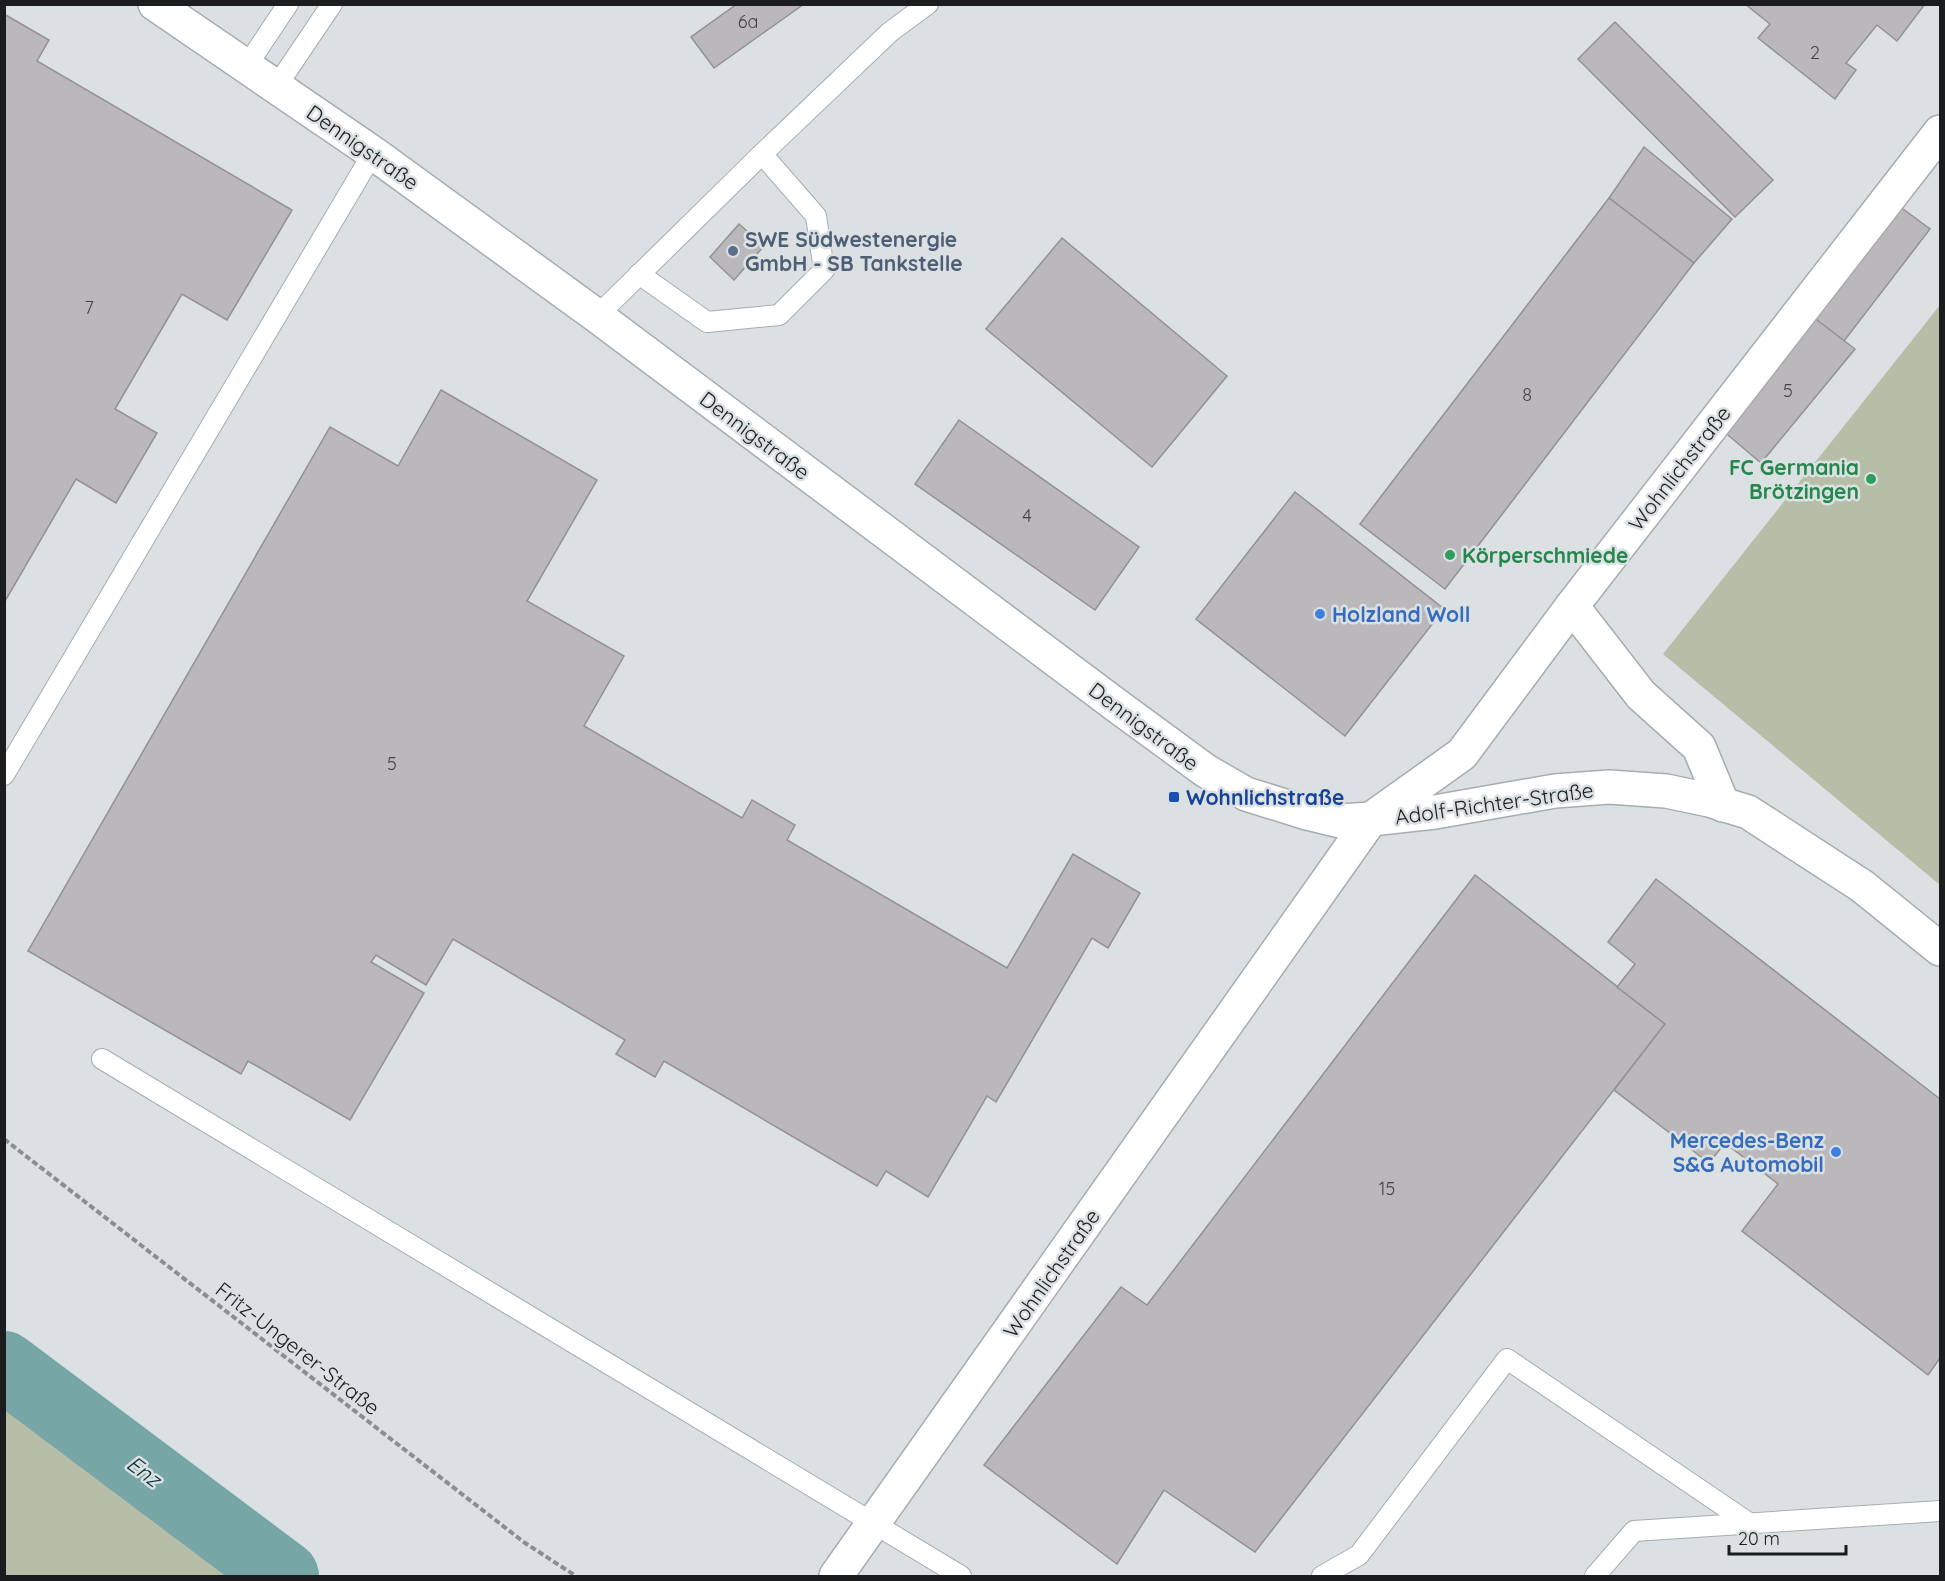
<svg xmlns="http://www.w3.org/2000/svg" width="1945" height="1581" viewBox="0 0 1945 1581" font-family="Quicksand,sans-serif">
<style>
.green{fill:#b7bea7}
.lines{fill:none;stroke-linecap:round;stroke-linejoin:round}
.river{stroke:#77a6a7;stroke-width:70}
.building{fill:#bbb8bc;stroke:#949094;stroke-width:1.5}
.service-casing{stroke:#a8acb0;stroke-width:22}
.minor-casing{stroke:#a8acb0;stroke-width:36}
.path{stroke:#8a8e90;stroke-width:4;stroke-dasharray:6 3;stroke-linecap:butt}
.service{stroke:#fff;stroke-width:20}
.minor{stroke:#fff;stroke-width:33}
.service-dot{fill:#5c6f8a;stroke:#dbe0e3;stroke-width:2}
.leisure-dot{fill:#2e9e5b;stroke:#dbe0e3;stroke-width:2}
.shop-dot{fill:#3f7fe0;stroke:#dbe0e3;stroke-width:2}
.transit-dot{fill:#1a4fb4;stroke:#dbe0e3;stroke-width:2}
.labels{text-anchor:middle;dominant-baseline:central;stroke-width:5;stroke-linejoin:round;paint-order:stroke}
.number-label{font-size:18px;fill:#434345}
.street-label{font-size:21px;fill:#1b1c1d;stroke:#dbe0e3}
.service-label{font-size:21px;font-weight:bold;fill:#4e5e75;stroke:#dbe0e3;text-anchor:start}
.leisure-label{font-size:21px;font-weight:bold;fill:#27864d;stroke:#dbe0e3;text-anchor:end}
.shop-label{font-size:21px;font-weight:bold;fill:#366cbe;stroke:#dbe0e3;text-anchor:start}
.transit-label{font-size:21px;font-weight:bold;fill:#164399;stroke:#dbe0e3;text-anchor:start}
.water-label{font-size:22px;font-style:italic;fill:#013233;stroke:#dbe0e3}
</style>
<rect width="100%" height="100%" fill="#dbe0e3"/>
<g class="green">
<path d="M1940,305V885L1663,654Z"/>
<path d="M4,1404L247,1576H5Z"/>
</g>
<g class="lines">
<path class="river" d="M4,1366L284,1576"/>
</g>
<g class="building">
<path d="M737,4H804L714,68L691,37Z"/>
<path d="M1745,4H1925L1897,41L1877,25L1846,63L1856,70L1835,99L1758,38L1770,24Z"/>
<path d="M4,14L49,40L37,61L292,210L227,320L182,294L115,409L157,433L116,503L76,479L4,603Z"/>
<path d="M1615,22L1773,180L1735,217L1578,59Z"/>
<path d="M1644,147L1732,219L1694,263L1609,198Z"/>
<path d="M1609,198L1694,263L1445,589L1360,524Z"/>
<path d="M1899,206L1930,229L1844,341L1813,317Z"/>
<path d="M739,224L764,246L734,280L710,257Z"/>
<path d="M1062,238L1227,376L1152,467L986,329Z"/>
<path d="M1813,317L1855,349L1761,463L1722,430Z"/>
<path d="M441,390L597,480L527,601L624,656L584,726L742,818L752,800L795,825L787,840L1007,968L1073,854L1140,893L1108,948L1092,938L996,1102L987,1096L928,1197L886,1171L877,1186L664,1061L655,1077L616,1054L625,1040L453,939L426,985L376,955L371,962L424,993L350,1120L248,1061L241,1074L28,951L330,427L398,466Z"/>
<path d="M959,420L1139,547L1095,610L915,484Z"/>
<path d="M1295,492L1444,609L1345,736L1196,619Z"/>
<path d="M1475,875L1665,1024L1255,1552L1164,1490L1117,1564L984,1465L1121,1287L1147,1305Z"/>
<path d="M1656,879L1940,1099V1358L1928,1375L1742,1231L1778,1184L1725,1143L1709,1163L1614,1090L1665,1024L1617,987L1635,964L1608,942Z"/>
</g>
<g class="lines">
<g class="service-casing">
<g id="service">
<path d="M246,67L288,4"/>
<path d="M276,87L332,4"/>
<path d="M639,274L707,322L779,315L824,270L816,216L762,154"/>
<path d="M597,316L762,154L890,32L928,4"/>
<path d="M4,775L373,153"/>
<path d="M102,1059L961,1576"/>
<path d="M1322,1576L1359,1555L1507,1359L1749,1523"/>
<path d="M1595,1576L1634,1531L1940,1511"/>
</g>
</g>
<g class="minor-casing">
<g id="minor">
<path d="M155,4L373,153L597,316L1116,705L1206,771L1246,794L1307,813L1340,821L1371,819L1435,812L1555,791L1609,787L1666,791L1709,800L1748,812L1862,886L1940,949"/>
<path d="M1572,606L1641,695L1699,747L1723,805"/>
<path d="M836,1576L1371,819L1462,754L1572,606L1940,132"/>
</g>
</g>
<path class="path" d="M4,1139L525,1543L576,1576"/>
<use href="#service" class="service"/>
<use href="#minor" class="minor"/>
</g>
<circle class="service-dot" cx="733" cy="251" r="6"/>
<g class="leisure-dot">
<circle cx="1871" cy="479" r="6"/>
<circle cx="1450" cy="555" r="6"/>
</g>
<g class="shop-dot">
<circle cx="1320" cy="614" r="6"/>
<circle cx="1836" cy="1152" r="6"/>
</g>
<rect class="transit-dot" x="1168" y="791" width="12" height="12" rx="3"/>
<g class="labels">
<g class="number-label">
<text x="748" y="21">6a</text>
<text x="1815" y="52">2</text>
<text x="89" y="307">7</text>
<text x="1788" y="390">5</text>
<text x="1527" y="394">8</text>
<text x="1027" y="515">4</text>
<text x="392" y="763">5</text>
<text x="1387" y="1188">15</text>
</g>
<g class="street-label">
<text transform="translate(363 147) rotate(35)">Dennigstraße</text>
<text transform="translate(755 435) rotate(37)">Dennigstraße</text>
<text transform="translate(1679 468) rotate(-52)">Wohnlichstraße</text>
<text transform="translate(1144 726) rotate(37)">Dennigstraße</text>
<text transform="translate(1494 803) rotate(-8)">Adolf-Richter-Straße</text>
<text transform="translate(1051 1273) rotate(-55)">Wohnlichstraße</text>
<text transform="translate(298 1348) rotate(38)">Fritz-Ungerer-Straße</text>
</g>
<g class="service-label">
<text x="745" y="239">SWE Südwestenergie<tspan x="745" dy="24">GmbH - SB Tankstelle</tspan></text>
</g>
<g class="leisure-label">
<text x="1859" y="467">FC Germania<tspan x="1859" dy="24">Brötzingen</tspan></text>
<text x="1462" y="555" text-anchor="start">Körperschmiede</text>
</g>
<g class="shop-label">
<text x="1332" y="614">Holzland Woll</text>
<text x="1824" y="1140" text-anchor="end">Mercedes-Benz<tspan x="1824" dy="24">S&amp;G Automobil</tspan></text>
</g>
<g class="transit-label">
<text x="1186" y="797">Wohnlichstraße</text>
</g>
<g class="water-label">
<text transform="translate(144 1471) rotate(37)">Enz</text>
</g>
</g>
<rect width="1945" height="1581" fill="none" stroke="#1b1c1d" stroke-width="12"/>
<path d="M1729 1545v9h117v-9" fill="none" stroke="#1b1c1d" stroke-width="3"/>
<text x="1738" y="1545" font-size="18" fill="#1b1c1d" stroke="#dbe0e3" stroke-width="4.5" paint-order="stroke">20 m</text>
</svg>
